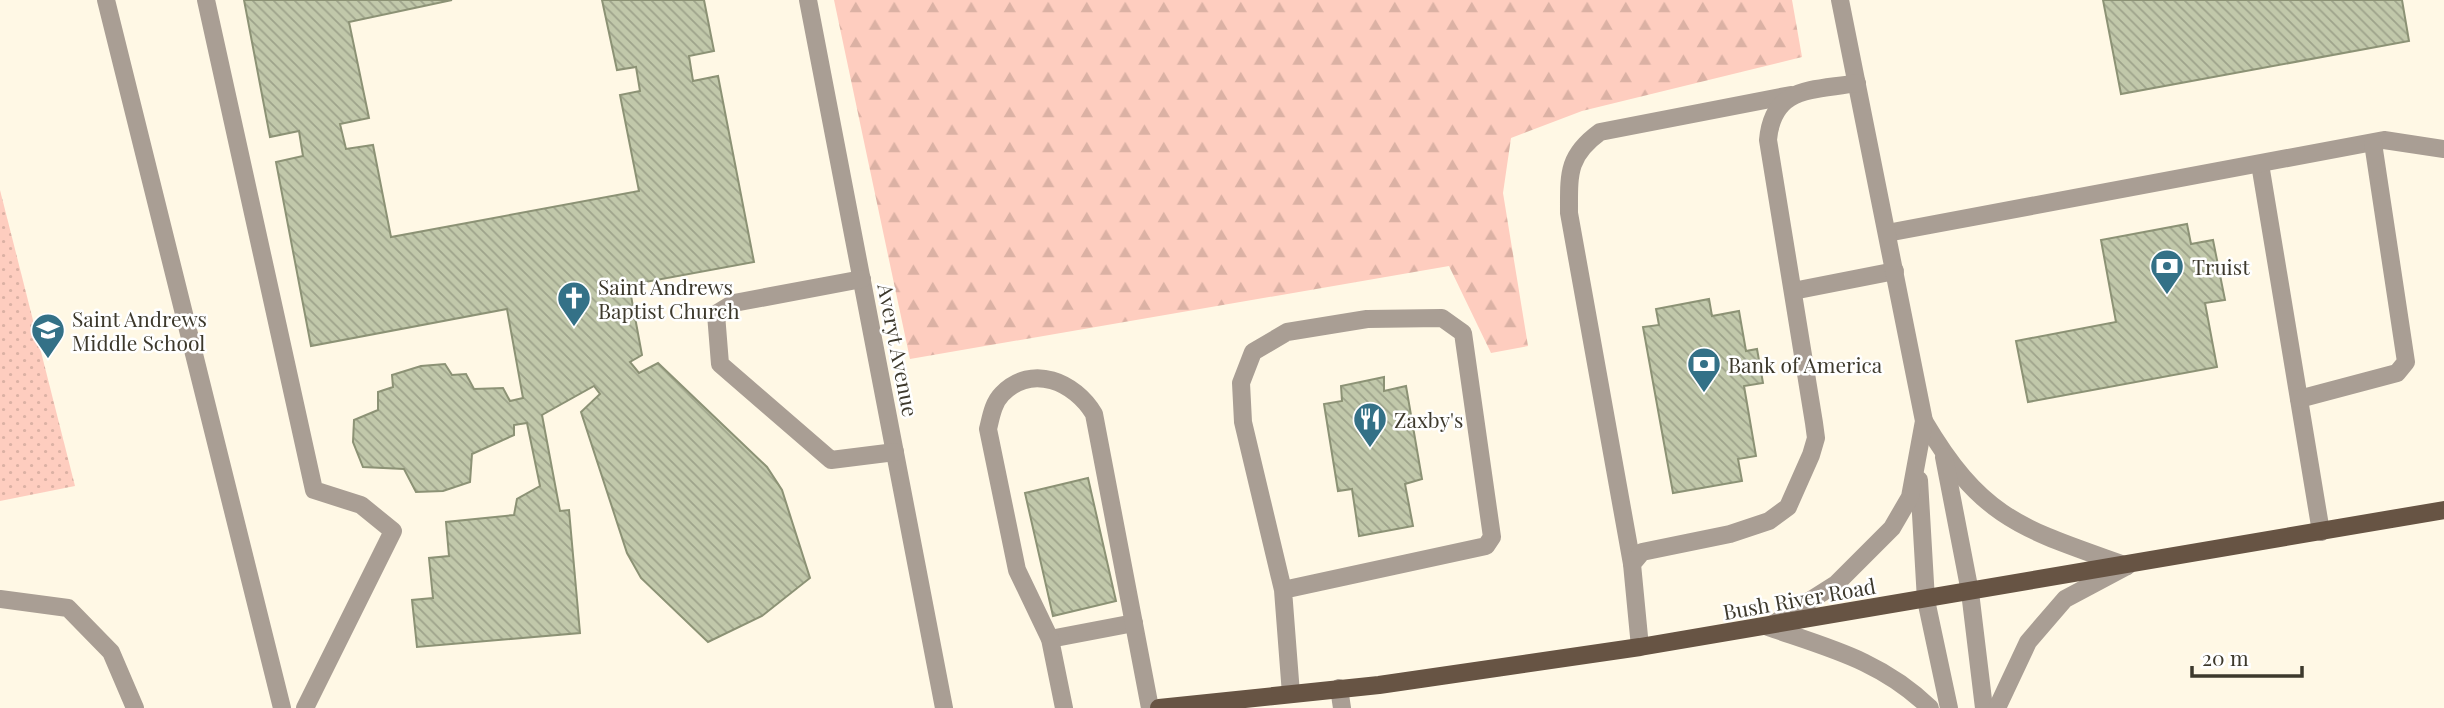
<svg xmlns="http://www.w3.org/2000/svg" width="2444" height="708" viewBox="0 0 2444 708" font-family="'Playfair Display',serif">
<style>
.grass{fill:url(#grass-dots)}
.forest{fill:url(#forest-firs)}
.building{fill:url(#building-back-hatch);stroke:#8c9275;stroke-width:2}
.lines{fill:none;stroke-linecap:round;stroke-linejoin:round}
.minor{stroke:#a99e94;stroke-width:18}
.major{stroke:#675444;stroke-width:18}
.labels{text-anchor:middle;dominant-baseline:central;stroke-width:5;stroke-linejoin:round;paint-order:stroke}
.poi-label{font-size:21px;fill:#3d392c;stroke:#fff;text-anchor:start}
.street-label{font-size:21px;fill:#3d392c;stroke:#fff}
</style>
<defs>
<pattern id="grass-dots" width="8" height="8" patternUnits="userSpaceOnUse" patternTransform="scale(1.75)"><rect width="8" height="8" fill="#fecdbf"/><path d="M2 2h.1M6 6h.1" fill="none" stroke="#dbb1a4" stroke-width="1.8" stroke-linecap="round"/></pattern>
<pattern id="forest-firs" width="22" height="20" patternUnits="userSpaceOnUse" patternTransform="scale(1.75)"><rect width="22" height="20" fill="#fecdbf"/><path d="M5 1l3.5 6h-7zM16 11l3.5 6h-7z" fill="#dbb1a4"/></pattern>
<pattern id="building-back-hatch" width="6" height="6" patternUnits="userSpaceOnUse" patternTransform="scale(1.75)"><rect width="6" height="6" fill="#c1c8aa"/><path d="M-1 5l2 2M0 0l6 6M5-1l2 2" fill="none" stroke="#9ea38b"/></pattern>
</defs>
<rect width="100%" height="100%" fill="#fff8e5"/>
<path class="grass" d="M0,190L75,486L0,501Z"/>
<path class="forest" d="M834,0H1792L1802,57L1582,111L1511,138L1503,193L1528,346L1491,353L1449,266L910,359Z"/>
<g class="building">
<path d="M244,0H452L349,22L369,118L340,124L346,149L373,145L391,237L639,191L620,95L640,91L636,67L617,70L602,0H704L714,51L689,56L693,81L718,76L754,262L629,285L642,355L630,362L639,373L658,363L767,467L782,490L810,578L762,616L708,642L641,578L627,553L581,412L600,394L594,386L542,415L560,511L569,510L580,633L417,647L412,600L433,598L429,558L449,556L446,522L514,515L517,499L540,486L527,423L514,425V435L472,454L470,482L443,491L416,492L404,469L363,467L353,442L354,420L378,410V392L393,387L392,375L421,366L445,364L452,375L466,374L474,389L503,388L510,401L523,398L507,309L311,346L276,162L303,156L299,131L270,137Z"/>
<path d="M2103,0H2402L2409,41L2121,94Z"/>
<path d="M2187,224L2191,244L2213,240L2225,300L2205,303L2217,367L2028,402L2016,341L2116,322L2101,240Z"/>
<path d="M1709,299L1712,316L1739,311L1746,351L1757,349L1763,383L1744,386L1756,456L1738,459L1742,481L1673,493L1643,327L1659,325L1656,309Z"/>
<path d="M1384,377V391L1406,386L1422,479L1405,484L1413,526L1359,536L1352,489L1338,491L1324,404L1342,401L1341,386Z"/>
<path d="M1088,478L1116,601L1053,616L1025,493Z"/>
</g>
<g class="lines">
<g class="minor">
<path d="M106,0L282,708"/>
<path d="M206,0L314,490L361,505L393,531L305,708"/>
<path d="M808,0L944,708"/>
<path d="M2260,164L2321,532"/>
<path d="M1887,233L2384,140L2444,149"/>
<path d="M862,279L734,303L716,314L720,364L831,460L895,452"/>
<path d="M1793,291L1895,271"/>
<path d="M2299,399L2397,373L2406,362L2373,143"/>
<path d="M1924,421C1983,521 2024,529 2127,566"/>
<path d="M1944,457L1970,592L1984,708"/>
<path d="M1919,480L1926,600L1949,708"/>
<path d="M1632,564L1569,213C1569,174 1567,156 1600,132L1791,95"/>
<path d="M1283,590L1486,546L1492,537L1463,333L1442,318L1367,319L1287,332L1253,352L1241,383L1243,422L1283,590L1291,694"/>
<path d="M0,599L68,608L111,652L135,708"/>
<path d="M1773,624L1836,584L1892,528L1910,497L1924,421L1840,0"/>
<path d="M1768,627C1829,648 1882,661 1930,708"/>
<path d="M1050,639L1134,623"/>
<path d="M1640,647L1632,564L1642,552L1730,534L1769,521L1788,507L1811,455L1816,438L1814,423L1768,140C1773,85 1813,91 1857,83"/>
<path d="M1339,688L1342,708"/>
<path d="M1064,708L1050,639L1017,570L988,429C991,417 993,403 1002,394C1032,363 1075,382 1094,414L1150,708"/>
<path d="M1997,708L2028,642L2065,599L2127,566"/>
</g>
<path class="major" d="M1159,708L1379,685L1640,647L2444,510"/>
</g>
<defs>
<g id="bank-pin" transform="scale(1.75)"><path d="M0 17L-7.5 6A9.5 9.5 0 1 1 7.5 6Z" fill="#347187" stroke="#fff"/><path d="M-6-4H6V4H-6ZM0-2.3a2.3 2.3 0 1 0 0 4.6a2.3 2.3 0 1 0 0-4.6Z" fill="#fff"/></g>
<g id="church-pin" transform="scale(1.75)"><path d="M0 17L-7.5 6A9.5 9.5 0 1 1 7.5 6Z" fill="#347187" stroke="#fff"/><path d="M-1.2-6h2.4v3.5h3.3v2.4h-3.3V6h-2.4V-.1h-3.3v-2.4h3.3Z" fill="#fff"/></g>
<g id="school-pin" transform="scale(1.75)"><path d="M0 17L-7.5 6A9.5 9.5 0 1 1 7.5 6Z" fill="#347187" stroke="#fff"/><path d="M0-5L7-2L0 1L-7-2ZM-4 1L0 2.5L4 1V4Q0 6-4 4Z" fill="#fff"/></g>
<g id="restaurant-pin" transform="scale(1.75)"><path d="M0 17L-7.5 6A9.5 9.5 0 1 1 7.5 6Z" fill="#347187" stroke="#fff"/><path d="M-5-6h1v4h1v-4h1v4h1v-4h1v5L-1.5 .5V6h-2V.5L-5-1ZM5-6V6H3V1.5H1.5Q1.5-4 5-6Z" fill="#fff"/></g>
</defs>
<g fill-rule="evenodd">
<use href="#bank-pin" x="2167" y="266"/>
<use href="#church-pin" x="574" y="298"/>
<use href="#school-pin" x="48" y="330"/>
<use href="#bank-pin" x="1704" y="364"/>
<use href="#restaurant-pin" x="1370" y="419"/>
</g>
<g class="labels">
<g class="poi-label">
<text x="2192" y="266">Truist</text>
<text x="598" y="286">Saint Andrews<tspan x="598" dy="24">Baptist Church</tspan></text>
<text x="72" y="318">Saint Andrews<tspan x="72" dy="24">Middle School</tspan></text>
<text x="1728" y="364">Bank of America</text>
<text x="1394" y="419">Zaxby's</text>
</g>
<g class="street-label">
<text transform="translate(899 350) rotate(79)">Averyt Avenue</text>
<text transform="translate(1799 598) rotate(-10)">Bush River Road</text>
</g>
</g>
<path d="M2192 666v10h110v-10" fill="none" stroke="#3d392c" stroke-width="3.5"/>
<text x="2202" y="666" font-size="21" fill="#3d392c" stroke="#ffffff" stroke-width="5" paint-order="stroke">20 m</text>
</svg>
